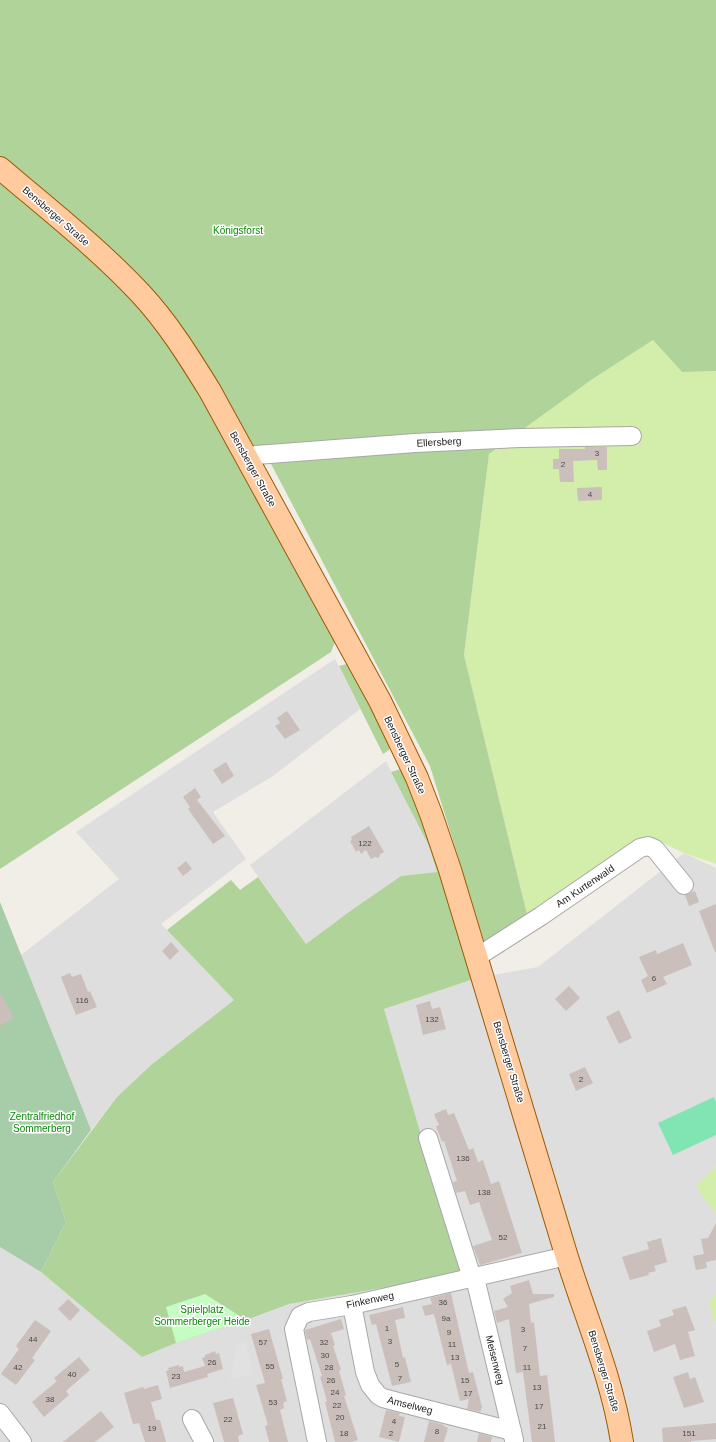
<svg xmlns="http://www.w3.org/2000/svg" width="716" height="1442" viewBox="0 0 716 1442" font-family="Helvetica,sans-serif">
<style>
.residential{fill:#dfdede}
.grass{fill:#d3edab}
.forest{fill:#b0d39a}
.cemetery{fill:#a7cca8}
.park{fill:#c4fcc3}
.pitch{fill:#81e4b3}
.parking{fill:#e1e1e1}
.building{fill:#cabfba}
.lines{fill:none;stroke-linecap:round;stroke-linejoin:round}
.minor-casing{stroke:#a8a8a8;stroke-width:20}
.major-casing{stroke:#9d5800;stroke-width:24}
.minor{stroke:#fff;stroke-width:18}
.major{stroke:#ffcb9e;stroke-width:22}
.labels{text-anchor:middle;dominant-baseline:central;stroke-width:3;stroke-linejoin:round;paint-order:stroke}
.number-label{font-size:8px;fill:#4b4847}
.street-label{font-size:10px;fill:#212121;stroke:#fff}
.park-label{font-size:10px;fill:#098706;stroke:#fff}
</style>
<rect width="100%" height="100%" fill="#f1ede7"/>
<g class="residential">
<path d="M335,659L360,709L273,776L213,812L246,859L161,924L234,1000L151,1065L117,1097L91,1130L21,955L119,879L76,832Z"/>
<path d="M386,761L429,846L437,872L401,876L353,909L306,944L250,865Z"/>
<path d="M684,853L716,868V1166L696,1186L716,1215V1292L709,1304L716,1328V1442H0V1247L41,1272L142,1357L176,1343L289,1304L462,1274L384,1009L477,978L538,967Z"/>
</g>
<g class="grass">
<path d="M653,340L682,372L716,371V864L684,853L648,836L530,927L464,655L489,454L591,380Z"/>
<path d="M716,1166V1215L696,1186Z"/>
<path d="M716,1292V1328L709,1304Z"/>
</g>
<g class="forest">
<path d="M0,0H716V371L682,372L653,340L591,380L489,454L464,655L530,927L487,951L430,766L269,460L241,461L337,637L331,652L0,869Z"/>
<path d="M347,664L352,666L391,746L389,750L383,754L339,666Z"/>
<path d="M401,769L405,771L477,978L384,1009L462,1274L289,1304L246,1320L176,1343L142,1357L41,1272L66,1222L53,1182L117,1097L151,1065L234,1000L167,930L231,880L240,890L258,877L306,944L353,909L401,876L437,872L429,846L391,772Z"/>
</g>
<path class="cemetery" d="M0,902L91,1130L53,1182L66,1222L41,1272L0,1247Z"/>
<path class="park" d="M205,1294L246,1320L176,1343L166,1307Z"/>
<path class="pitch" d="M714,1097L716,1102V1135L673,1155L658,1123Z"/>
<path class="parking" d="M237,1343H246L253,1374L230,1380Z"/>
<g class="building">
<path d="M585,447H607V470H598L597,460L573,461L574,482H560L559,469H553V459H559V449H585Z"/>
<path d="M602,487V500L578,501L577,488Z"/>
<path d="M287,711L300,730L285,739L275,726L280,723L277,718Z"/>
<path d="M226,762L234,776L222,784L213,770Z"/>
<path d="M195,788L201,797L197,800L225,836L213,844L188,809L190,807L183,797Z"/>
<path d="M369,826L384,852L380,854L379,858L375,857L371,859L366,850L361,854L359,850L356,852L350,841L352,840L351,837Z"/>
<path d="M186,861L192,869L183,876L177,868Z"/>
<path d="M695,891L699,902L689,906L685,895Z"/>
<path d="M716,904V952H715L699,911Z"/>
<path d="M171,942L179,951L170,960L162,951Z"/>
<path d="M683,943L692,965L663,977L667,984L647,993L641,980L648,976L639,957L656,950L657,954Z"/>
<path d="M70,973L72,977L81,974L88,992L90,991L97,1007L76,1015L61,977Z"/>
<path d="M569,986L580,998L566,1011L555,999Z"/>
<path d="M0,993L14,1018L0,1026Z"/>
<path d="M430,1001L432,1009L440,1007L446,1029L423,1035L416,1005Z"/>
<path d="M619,1010L632,1038L619,1044L606,1017Z"/>
<path d="M585,1067L593,1083L576,1091L569,1074Z"/>
<path d="M446,1109L448,1115L454,1113L469,1150L473,1148L478,1162L483,1160L491,1184L499,1181L522,1253L480,1265L473,1246L492,1240L479,1202L470,1205L465,1191L456,1193L453,1182L457,1181L444,1141L442,1142L436,1126L439,1125L434,1114Z"/>
<path d="M716,1223V1260L706,1262L707,1268L696,1270L693,1256L704,1254L701,1239L708,1238Z"/>
<path d="M661,1238L667,1262L654,1266L656,1271L648,1273L649,1275L630,1280L622,1257L649,1249L647,1242Z"/>
<path d="M529,1280L533,1294H554V1297L529,1304L531,1323L534,1322L540,1376L547,1375L555,1442H532L523,1372L516,1373L509,1319L497,1323L494,1311L508,1307L503,1299L512,1293L510,1286Z"/>
<path d="M451,1293L469,1373L473,1372L482,1407L480,1412L467,1409L469,1399L460,1401L451,1364L447,1365L434,1314L425,1316L422,1306L432,1304L430,1298Z"/>
<path d="M68,1299L80,1310L70,1321L58,1309Z"/>
<path d="M686,1306L695,1330L688,1332L695,1356L680,1360L675,1344L654,1352L647,1331L661,1326L659,1320L674,1315L672,1310Z"/>
<path d="M403,1307L405,1318L395,1320L403,1358L405,1357L411,1382L392,1386L376,1324L372,1325L369,1315Z"/>
<path d="M341,1319L344,1329L331,1333L335,1345L333,1346L341,1370L339,1371L346,1395L344,1396L358,1440L351,1442H335L325,1402L327,1401L320,1377L322,1376L310,1339L307,1340L305,1330Z"/>
<path d="M35,1320L51,1331L32,1358L35,1360L16,1385L1,1374L19,1349L16,1346Z"/>
<path d="M269,1329L283,1379H281L287,1401L283,1403L284,1408L280,1410L288,1442H269L265,1426L268,1425L256,1385L265,1383L251,1334Z"/>
<path d="M215,1351L216,1354L219,1353L223,1369L207,1374L208,1377L170,1388L166,1371L169,1370L168,1368L179,1365V1367L183,1366L184,1372L205,1366L202,1358L205,1357V1355Z"/>
<path d="M79,1357L90,1370L66,1391L69,1395L44,1417L32,1402L57,1381L54,1378Z"/>
<path d="M688,1372L690,1379L695,1377L704,1402L684,1408L673,1377Z"/>
<path d="M158,1385L162,1399L151,1402L156,1420H160L166,1442H145L139,1423L133,1424L124,1393L143,1387L144,1389Z"/>
<path d="M233,1398L243,1434L238,1436L239,1442H224L213,1403Z"/>
<path d="M386,1410L400,1413L399,1416L405,1417L399,1442L379,1437Z"/>
<path d="M101,1411L114,1427L95,1442H63Z"/>
<path d="M429,1421L444,1425V1426L448,1428L444,1442H424Z"/>
<path d="M716,1423V1439L691,1441V1442H663L662,1428Z"/>
<path d="M479,1433L492,1437L491,1442H477Z"/>
</g>
<g class="lines">
<g class="minor-casing">
<g id="minor">
<path d="M247,458L256,455L415,443L521,438L632,436"/>
<path d="M477,957L541,916L640,848L648,846L655,849L684,885"/>
<path d="M428,1138L472,1278"/>
<path d="M475,1278L514,1440"/>
<path d="M352,1305L365,1372L370,1385L378,1395L383,1398L398,1402L512,1431"/>
<path d="M0,1413L22,1442"/>
<path d="M192,1419L204,1442"/>
<path d="M317,1442L294,1329L300,1316L309,1312L352,1305L567,1256"/>
</g>
</g>
<g class="major-casing">
<path id="major" d="M0,168C48,209 98,248 141,294C168,323 189,357 210,391L380,701L417,778L431,814L450,870C489,998 528,1126 566,1254C585,1316 612,1377 622,1442"/>
</g>
<use href="#minor" class="minor"/>
<use href="#major" class="major"/>
</g>
<g class="labels">
<g class="number-label">
<text x="597" y="453">3</text>
<text x="563" y="464">2</text>
<text x="590" y="494">4</text>
<text x="365" y="843">122</text>
<text x="654" y="978">6</text>
<text x="82" y="1000">116</text>
<text x="432" y="1019">132</text>
<text x="581" y="1079">2</text>
<text x="463" y="1158">136</text>
<text x="484" y="1192">138</text>
<text x="503" y="1237">52</text>
<text x="443" y="1302">36</text>
<text x="446" y="1318">9a</text>
<text x="387" y="1328">1</text>
<text x="523" y="1329">3</text>
<text x="449" y="1332">9</text>
<text x="33" y="1339">44</text>
<text x="390" y="1341">3</text>
<text x="263" y="1342">57</text>
<text x="324" y="1342">32</text>
<text x="452" y="1344">11</text>
<text x="525" y="1348">7</text>
<text x="325" y="1355">30</text>
<text x="455" y="1357">13</text>
<text x="212" y="1362">26</text>
<text x="397" y="1364">5</text>
<text x="270" y="1366">55</text>
<text x="18" y="1367">42</text>
<text x="329" y="1367">28</text>
<text x="527" y="1367">11</text>
<text x="72" y="1374">40</text>
<text x="176" y="1376">23</text>
<text x="400" y="1378">7</text>
<text x="331" y="1380">26</text>
<text x="465" y="1380">15</text>
<text x="537" y="1387">13</text>
<text x="335" y="1392">24</text>
<text x="468" y="1393">17</text>
<text x="50" y="1399">38</text>
<text x="273" y="1402">53</text>
<text x="337" y="1405">22</text>
<text x="539" y="1406">17</text>
<text x="340" y="1417">20</text>
<text x="228" y="1419">22</text>
<text x="394" y="1421">4</text>
<text x="542" y="1426">21</text>
<text x="152" y="1428">19</text>
<text x="437" y="1431">8</text>
<text x="344" y="1433">18</text>
<text x="391" y="1433">2</text>
<text x="689" y="1433">151</text>
</g>
<g class="street-label">
<text transform="translate(56 216) rotate(41)">Bensberger Straße</text>
<text transform="translate(439 442) rotate(-3)">Ellersberg</text>
<text transform="translate(253 469) rotate(61)">Bensberger Straße</text>
<text transform="translate(405 755) rotate(65)">Bensberger Straße</text>
<text transform="translate(585 886) rotate(-34)">Am Kurtenwald</text>
<text transform="translate(509 1062) rotate(73)">Bensberger Straße</text>
<text transform="translate(370 1300) rotate(-12)">Finkenweg</text>
<text transform="translate(495 1360) rotate(76)">Meisenweg</text>
<text transform="translate(604 1371) rotate(73)">Bensberger Straße</text>
<text transform="translate(410 1405) rotate(14)">Amselweg</text>
</g>
<g class="park-label">
<text x="238" y="230">Königsforst</text>
<text x="42" y="1116">Zentralfriedhof<tspan x="42" dy="12">Sommerberg</tspan></text>
<text x="202" y="1309">Spielplatz<tspan x="202" dy="12">Sommerberger Heide</tspan></text>
</g>
</g>
</svg>
